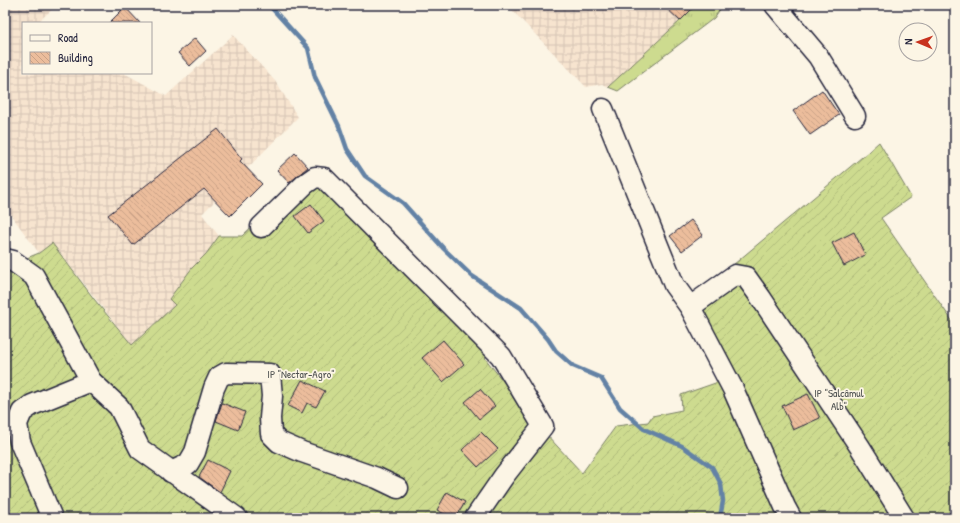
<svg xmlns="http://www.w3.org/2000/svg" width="960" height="523" viewBox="0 0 960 523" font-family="'Patrick Hand',sans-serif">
<defs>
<pattern id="industrial-grid" width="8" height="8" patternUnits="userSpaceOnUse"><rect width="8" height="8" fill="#f7e4cf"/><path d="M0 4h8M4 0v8" fill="none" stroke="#d3c3b3"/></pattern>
<pattern id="grass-tufts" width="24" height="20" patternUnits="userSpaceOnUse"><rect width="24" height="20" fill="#cddb8f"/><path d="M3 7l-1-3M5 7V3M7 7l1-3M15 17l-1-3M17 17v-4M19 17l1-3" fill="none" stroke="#b0bc7c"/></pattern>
<pattern id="garden-furrows" width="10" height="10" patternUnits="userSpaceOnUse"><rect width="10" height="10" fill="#cddb8f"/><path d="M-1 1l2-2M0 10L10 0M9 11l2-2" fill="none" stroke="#b0bc7c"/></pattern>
<pattern id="building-back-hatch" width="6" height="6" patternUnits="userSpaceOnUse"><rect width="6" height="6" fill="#ecbd9c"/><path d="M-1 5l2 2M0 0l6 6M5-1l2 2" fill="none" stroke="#caa287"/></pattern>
</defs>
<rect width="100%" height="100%" fill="#fcf5e5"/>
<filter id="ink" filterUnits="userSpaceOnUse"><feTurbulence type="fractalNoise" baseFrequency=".025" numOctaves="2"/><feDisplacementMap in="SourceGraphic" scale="8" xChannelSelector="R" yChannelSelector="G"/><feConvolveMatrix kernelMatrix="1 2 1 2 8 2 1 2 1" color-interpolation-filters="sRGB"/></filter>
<g filter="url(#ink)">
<!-- industrial -->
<g fill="url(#industrial-grid)">
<path d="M5,5H57L37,23H23V73H124L166,96L233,35L275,81L298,117L202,214L219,236L206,254L192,268L169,299L175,305L132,345L52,243L39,253L5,207Z"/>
<path d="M507,5H696L680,21L608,87L602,84L586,87Z"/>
</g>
<!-- grass -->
<path fill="url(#grass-tufts)" stroke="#787e65" d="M696,5H723L714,18L618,91L608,87L680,21Z"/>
<!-- garden -->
<path fill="url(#garden-furrows)" stroke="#787e65" d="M879,142L911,197L881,218L955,325V518H5V267L39,253L52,243L94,299L132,345L175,305L169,299L192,268L206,254L219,236H242L262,217L314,186L320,185L421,291L425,284L489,353L485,358L533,420L582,473L616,426L648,422L652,416L682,410L681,395L724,380L684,306L868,152Z"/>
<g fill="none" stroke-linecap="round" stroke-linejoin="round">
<!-- stream -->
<path stroke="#6382a5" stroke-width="4.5" d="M269,5L308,48L315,77L339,126L347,149L365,176L403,203L444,249L472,276L521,308L548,339L556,351L573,366L601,378L620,408L644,429L682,446L712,467L721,484L723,501L720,518"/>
</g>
<!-- building -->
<g fill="url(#building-back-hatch)" stroke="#22223b">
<path d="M663,5H696L680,21Z"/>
<path d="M125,7L140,23H109Z"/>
<path d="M195,38L206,51L190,66L178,53Z"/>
<path d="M822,90L839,115L810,135L793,111Z"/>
<path d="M218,129L242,159L240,161L262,184L230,216L204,189L133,245L108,215Z"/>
<path d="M295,153L308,167L289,183L277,170Z"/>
<path d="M311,204L324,221L308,233L295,216Z"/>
<path d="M691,220L703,235L682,251L670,236Z"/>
<path d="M854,232L865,255L844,266L832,243Z"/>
<path d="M443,340L464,364L443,382L422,358Z"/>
<path d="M302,380L325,391L316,407L307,403L302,413L288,406Z"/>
<path d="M480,389L495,406L479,419L465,402Z"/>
<path d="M808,394L820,418L793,430L782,406Z"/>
<path d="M222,403L245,412L238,430L216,421Z"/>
<path d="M481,432L498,449L478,467L462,450Z"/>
<path d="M208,460L230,471L220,492L199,477Z"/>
<path d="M447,492L465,502L456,518H452L437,510Z"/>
</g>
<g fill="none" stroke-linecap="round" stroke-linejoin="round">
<defs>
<g id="minor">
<path d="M775,5L818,56L855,116"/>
<path d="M603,109L674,285L690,307L733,389L785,507L791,518"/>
<path d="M261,227L305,184L315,177L324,178L501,356L543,426L504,476L475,518"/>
<path d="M5,259L13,261L34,276L91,381L119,407L140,449L237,518"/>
<path d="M690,307L735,275L746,277L761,298L860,447L904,518"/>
<path d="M171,472L188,464L195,452L214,388L219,377L226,373L270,374L272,396L270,418L271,434L279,442L302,452L377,478L398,488"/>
<path d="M52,518L20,442L17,424L22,412L32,405L91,381"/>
</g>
</defs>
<!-- minor casing -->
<use href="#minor" stroke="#22223b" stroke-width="23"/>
<!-- minor -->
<use href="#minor" stroke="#fcf5e5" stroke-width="20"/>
</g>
</g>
<g text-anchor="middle" stroke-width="3.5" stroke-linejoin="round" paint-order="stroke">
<!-- park labels -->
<g font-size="11" fill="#4d5050" stroke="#fcf5e5">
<text x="301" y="378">IP "Nectar-Agro"</text>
<text x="839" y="397">IP "Salcâmul<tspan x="839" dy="13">Alb"</tspan></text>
</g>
</g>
<!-- margin -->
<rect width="960" height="523" fill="none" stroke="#fcf5e5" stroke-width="20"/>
<rect x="10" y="10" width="940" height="503" fill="none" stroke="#22223b" stroke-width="1.5" filter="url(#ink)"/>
<!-- legend -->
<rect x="22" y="22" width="130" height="52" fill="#fcf5e5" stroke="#a5a1a1"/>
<rect x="30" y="35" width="20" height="6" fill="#fcf5e5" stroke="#a5a1a1"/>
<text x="58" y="42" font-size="12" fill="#22223b">Road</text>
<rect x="30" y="52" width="20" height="12" fill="url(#building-back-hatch)" stroke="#a5a1a1"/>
<text x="58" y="62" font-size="12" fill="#22223b">Building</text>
<!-- north arrow -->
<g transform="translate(918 42) rotate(272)"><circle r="19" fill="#fcf5e5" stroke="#a5a1a1"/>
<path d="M0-3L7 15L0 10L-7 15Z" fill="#c8321e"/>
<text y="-6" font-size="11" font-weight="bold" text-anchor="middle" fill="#22223b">N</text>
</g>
</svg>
